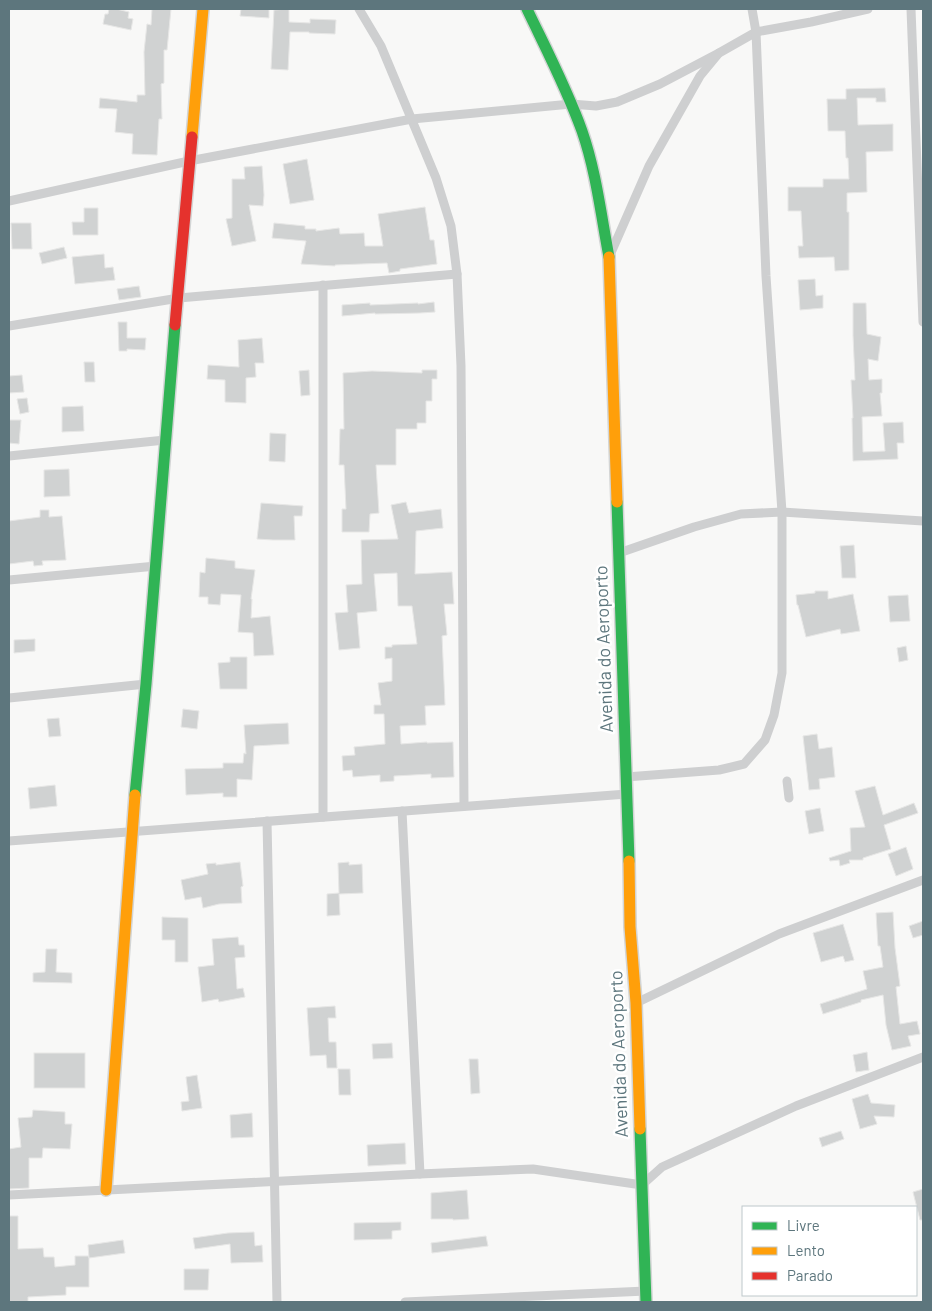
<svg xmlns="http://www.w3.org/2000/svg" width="932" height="1311" viewBox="0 0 932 1311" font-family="Barlow,sans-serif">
<rect width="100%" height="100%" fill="#f8f8f7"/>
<!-- building -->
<g fill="#d0d2d2" stroke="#e7e7e6">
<path d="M109,9H116L129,12L128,18L133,19L131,30L103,24L105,14H108Z"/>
<path d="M152,9H171L167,50H164V83L161,84L162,119H159L157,155L132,154L133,134L115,132L117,109L99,108L100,98L137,102V95H145L144,52L147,24L151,25Z"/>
<path d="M241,9H269V18L240,16Z"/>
<path d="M289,9V22L310,23V19L336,20L335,34L309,33V32H290L288,70L271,69L274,10Z"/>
<path d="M885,88L886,102H876V98H857L858,125L893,124V151L866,152L867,192L847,193V212H849V270L835,271L834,257L799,258L798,246H803L801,211H788V187H823V179H849L848,158H846L845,131H828L827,99H846V89Z"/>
<path d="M307,159L314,200L290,204L283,164Z"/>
<path d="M262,166L264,195L263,206L249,205L256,241L232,246L226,219L232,218V179H245L244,167Z"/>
<path d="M425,207L430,240H434L437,264L400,269V271L389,273L387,263L335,265V266L301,264L306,241L272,238L274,223L305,226V229H316V231L339,228L340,234L364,233L365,246H383L378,214Z"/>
<path d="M84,208H98V235H73L72,222H84Z"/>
<path d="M11,223H31L32,249H12Z"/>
<path d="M64,247L67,258L42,264L39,253Z"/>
<path d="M104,254L105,268L113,267L115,280L75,284L72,257Z"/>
<path d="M815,279L816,296L823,295V308L800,310L798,280Z"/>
<path d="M139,286L141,297L119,300L117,289Z"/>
<path d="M434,302L435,312L420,313L375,314V313L342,316V305L370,303V305L418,303V304Z"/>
<path d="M853,303H866L867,334L881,337L878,361L868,359L869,380L882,379V393H880L882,416L862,417L863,452L885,451L883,423L903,422L904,443H897L898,459L853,461L852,418H853L851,380H855L853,335Z"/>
<path d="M118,322H127V338H146L145,350L127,349V351H119Z"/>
<path d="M262,338L264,363H255L256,377L246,378V403L225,402V380L207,379L208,365L239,367L238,340Z"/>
<path d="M84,362H94L95,382H85Z"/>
<path d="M309,370L310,395L301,396L299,371Z"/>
<path d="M422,370H437V379H432V401H426V423H417V429H396V465H376L379,513L370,514L369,532H342V509H346L344,465H339L340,429H344L343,373L372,371L422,373Z"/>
<path d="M22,375L24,392L9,393V376Z"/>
<path d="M27,398L29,412L20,414L17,399Z"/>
<path d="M83,406L84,431L62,432V407Z"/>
<path d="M9,420H21L19,444L9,443Z"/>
<path d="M270,433L286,434L285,462L269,461Z"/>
<path d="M69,469L70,496L44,497V470Z"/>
<path d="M406,502L409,513L441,509L443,528L416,531L415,574L452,572L454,604H444L447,635L442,636L445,705L425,706L426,725L400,726L401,744L427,742V743L453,742L454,777L431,778V774L394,776V781L380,782V775L353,777L352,770L343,771L342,756L355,755L354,747L385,744L384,714H374V705H381L378,683L392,681V658L385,659V647H392V645L417,644L412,606H398L397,573L374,574L377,611L357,613L360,648L339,650L335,613L348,612L346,585L362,584L361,540L398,539L391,505Z"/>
<path d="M261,503L303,506L302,516H294L295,540H273L257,539Z"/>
<path d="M40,510H49V517L62,516L66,560L42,561L43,565L34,566L33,561L9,564V521L40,517Z"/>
<path d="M854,545L856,578H842L840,546Z"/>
<path d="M206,558L235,561V568L255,570L251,599H252L251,618L270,616L274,655L254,656L253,633L238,632L241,595L221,594L220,605L208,604V597H199L200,572L205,573Z"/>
<path d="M815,591H828V599L853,594L860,631L841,634L840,629L806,637L798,605H797L796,595L815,593Z"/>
<path d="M908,595L910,621L890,622L888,596Z"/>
<path d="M35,639V651L14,653V640Z"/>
<path d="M906,646L908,660L899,662L897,648Z"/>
<path d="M230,657H247V689H220L218,663L230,662Z"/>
<path d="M183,709L199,711L197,729L181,727Z"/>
<path d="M59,718L61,736L49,737L47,719Z"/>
<path d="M288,723L289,744L254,746L252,780L237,779V797H223V793L186,795L185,769L223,768V763H243L244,753L246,754L244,725Z"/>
<path d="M817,734L819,749L832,747L835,777L819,779L820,789L809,790L803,736Z"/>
<path d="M55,785L57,806L30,809L28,788Z"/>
<path d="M875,786L883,815L914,803L918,813L884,825L891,849L863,858V860H849L850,863L840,866L839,860L830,861L829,858L851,851L850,828L865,827L855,791Z"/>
<path d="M820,808L824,831L809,834L805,811Z"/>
<path d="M906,847L913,869L896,876L888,854Z"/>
<path d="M240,862L243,886L241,887L242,903L219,904L203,908L201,897L185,900L181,880L208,874L206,864L216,863V865Z"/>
<path d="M349,862V865L362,864L363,893L339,894L340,915L327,916V894L339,893L338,863Z"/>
<path d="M893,912L895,948L900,986L896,987L900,1024L917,1021L920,1034L908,1036L911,1046L892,1050L886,1025L883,995L861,1000V1002L823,1014L820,1004L867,989L863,971L883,967L880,946H878L876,913Z"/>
<path d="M162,917L188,918V962H175V940H162Z"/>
<path d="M923,921V935L913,938L909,926Z"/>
<path d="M843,924L854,960L845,962L843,956L821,962L813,933Z"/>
<path d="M238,937L239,945H244L245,957L235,958L237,989L243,988L245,997L219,1002L218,999L202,1002L198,967L214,965L212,939Z"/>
<path d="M46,949H57L56,972L72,973V983L33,982V973L45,972Z"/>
<path d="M335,1006L336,1018H328L329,1042H336L337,1068H327L326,1055L310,1056L307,1008Z"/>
<path d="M392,1043L393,1058L373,1059L372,1044Z"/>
<path d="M867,1052L869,1070L856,1072L853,1055Z"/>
<rect x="34" y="1053" width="51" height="35"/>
<path d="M469,1059H478L480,1093L471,1094Z"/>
<path d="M338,1069H350L351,1095H339Z"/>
<path d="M197,1075L202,1108L182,1111L181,1102L189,1101L186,1077Z"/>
<path d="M868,1094L871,1103L895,1105L894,1117L874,1116L877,1124L860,1129L852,1099Z"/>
<path d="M33,1110L65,1112V1124H72L70,1149L43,1148L42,1158H29V1188L9,1189V1149L21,1147L18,1118L32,1117Z"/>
<path d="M252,1113L253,1137L231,1138L230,1115Z"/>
<path d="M841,1131L844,1139L822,1147L819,1138Z"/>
<path d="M405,1143L406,1164L368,1166L367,1145Z"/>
<path d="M923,1189V1220H920L913,1192Z"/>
<path d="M467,1190L469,1219L453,1220V1219H431V1193Z"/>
<path d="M9,1216H18V1249L43,1248L44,1257H54L55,1267L75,1265V1256H89V1287H66V1295L28,1297V1302H9Z"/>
<path d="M401,1222V1230L392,1231V1239L354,1240V1223Z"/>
<path d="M254,1232L255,1246L262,1245L263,1262L231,1263L230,1244L195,1249L193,1238L228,1233Z"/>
<path d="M486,1236L488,1246L432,1253L431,1243Z"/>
<path d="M123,1240L125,1253L89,1258L88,1245Z"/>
<path d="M184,1269H209L208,1290H184Z"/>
</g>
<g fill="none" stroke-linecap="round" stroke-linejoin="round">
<defs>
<g id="fast">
<path d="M527,9C546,49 567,89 582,131C596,171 601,215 609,257"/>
<path d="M617,502L629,861"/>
<path d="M135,795L146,684L175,325"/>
<path d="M640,1129L646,1302"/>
</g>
<g id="slow">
<path d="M192,137L203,9"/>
<path d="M609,257L617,502"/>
<path d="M629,861L630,927L636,1003L640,1129"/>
<path d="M106,1190L135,795"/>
</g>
<path id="jam" d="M175,325L192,137"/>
</defs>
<!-- fast casing -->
<use href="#fast" stroke="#d3d5d5" stroke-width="14"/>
<!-- slow casing -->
<use href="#slow" stroke="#d3d5d5" stroke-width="14"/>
<!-- jam casing -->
<use href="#jam" stroke="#d3d5d5" stroke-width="14"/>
<!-- street -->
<g stroke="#cecfd0" stroke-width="9">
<path d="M359,9L381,46L436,178L451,226L457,274L461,366L464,806"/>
<path d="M911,9L923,322"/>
<path d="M9,201L189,161L412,119L571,104L596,106L617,102L660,84L719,53"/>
<path d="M610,255L649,166L700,76L719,53L756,32L811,22L868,9"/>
<path d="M9,326L179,298L457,274"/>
<path d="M9,456L165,440"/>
<path d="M619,553L694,527L741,514L782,512L923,521"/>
<path d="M9,580L156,566"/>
<path d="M9,698L146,684"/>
<path d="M626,777L719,770L744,764L765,740L774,715L782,673V512L766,276L756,32L752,9"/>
<path d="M787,781L789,798"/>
<path d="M402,811L420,1174"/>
<path d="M323,817V285"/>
<path d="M267,821L277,1302"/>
<path d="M9,841L627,794"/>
<path d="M636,1003L779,934L923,880"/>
<path d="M9,1195L420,1174L533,1169L642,1185L662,1167L796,1106L923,1057"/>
<path d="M405,1302L646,1291"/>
</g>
<!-- fast -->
<use href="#fast" stroke="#30b455" stroke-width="11"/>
<!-- slow -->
<use href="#slow" stroke="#ff9f0a" stroke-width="11"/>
<!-- jam -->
<use href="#jam" stroke="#e5322d" stroke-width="11"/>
</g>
<g text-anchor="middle" stroke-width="5" stroke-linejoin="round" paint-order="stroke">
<!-- street labels -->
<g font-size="18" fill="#5d767d" stroke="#fff">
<text transform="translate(604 649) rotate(-92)" y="6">Avenida do Aeroporto</text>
<text transform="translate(619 1054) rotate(-92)" y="6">Avenida do Aeroporto</text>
</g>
</g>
<!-- border -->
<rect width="932" height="1311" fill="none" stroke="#5d767d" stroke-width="20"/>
<!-- legend -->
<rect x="742" y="1206" width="175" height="90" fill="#ffffff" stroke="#bec8cb"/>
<rect x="752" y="1222" width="25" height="8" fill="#30b455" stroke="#bec8cb"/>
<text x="787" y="1231" font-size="15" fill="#5d767d">Livre</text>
<rect x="752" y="1247" width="25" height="8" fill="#ff9f0a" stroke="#bec8cb"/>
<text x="787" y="1256" font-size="15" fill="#5d767d">Lento</text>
<rect x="752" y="1272" width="25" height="8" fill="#e5322d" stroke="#bec8cb"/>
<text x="787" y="1281" font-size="15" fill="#5d767d">Parado</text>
</svg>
